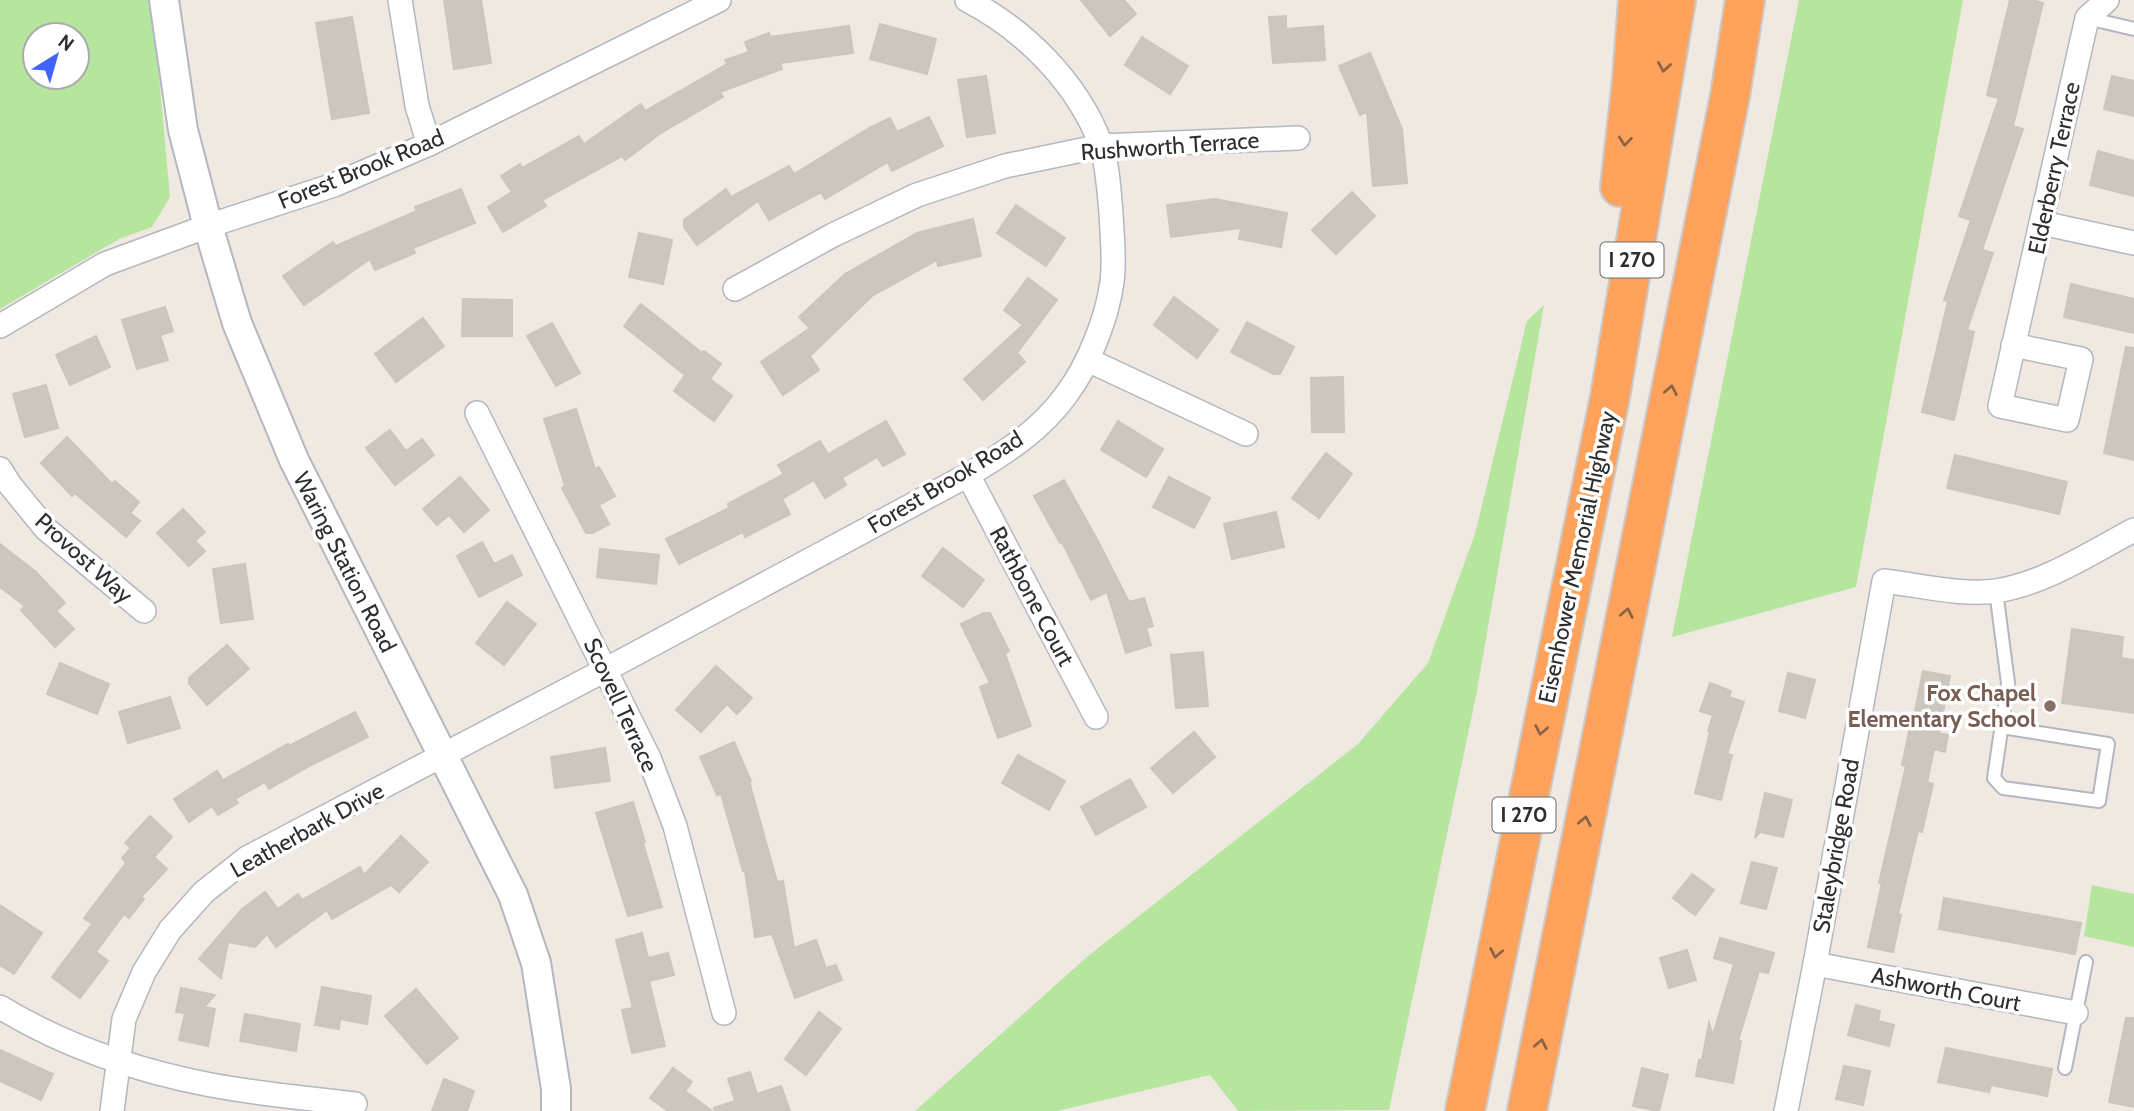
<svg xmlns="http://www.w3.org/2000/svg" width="2134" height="1111" viewBox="0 0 2134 1111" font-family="Cabin,sans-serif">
<rect width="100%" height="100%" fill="#efe9e1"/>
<!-- green -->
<g fill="#b6e59e" fill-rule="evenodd">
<path d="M0,0H152L170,197L152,227L119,239L0,309ZM35,35H77V77H35Z"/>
<path d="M1799,0H1963L1856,587L1672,637Z"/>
<path d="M1544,305L1476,696L1389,1110L1238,1111L1210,1075L1057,1111H915L1088,956L1358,744L1428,663L1475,534L1527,321Z"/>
<path d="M2092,885L2134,894V947L2084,936Z"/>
</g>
<!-- building -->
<g fill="#cbc7bf" stroke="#cbc5ba" stroke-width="2">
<path d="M444,0H481L491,63L454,69Z"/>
<path d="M1081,0H1124L1136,14L1110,36Z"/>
<path d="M2010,0H2032L2043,3L2013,126L2023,129L1982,250L1993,253L1967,330L1974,332L1954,420L1922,412L1948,301L1944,300L1971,220L1959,216L1999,98L1987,95Z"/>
<path d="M1286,16V29L1323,26L1325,60L1273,63L1269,17Z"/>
<path d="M352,17L369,113L332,119L316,23Z"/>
<path d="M880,24L936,39L927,74L870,59Z"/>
<path d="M849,26L853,53L780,63L782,69L720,92L723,97L661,133L625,160L622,156L542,200L546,206L503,232L488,207L512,192L501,176L520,164L522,168L579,136L584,144L641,104L645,111L727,64L725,60L749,52L745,42L769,33L770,37Z"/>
<path d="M1142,37L1188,66L1170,94L1125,65Z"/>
<path d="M1370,53L1402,129L1407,183L1373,186L1367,112L1360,115L1339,66Z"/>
<path d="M986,76L995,133L967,137L958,80Z"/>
<path d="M2112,76L2134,81V116L2104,109Z"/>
<path d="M929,117L943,146L892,171L888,162L825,199L821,192L769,220L758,201L697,245L684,227V220L726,189L731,197L789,166L794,174L871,127L890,118L897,132Z"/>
<path d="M2098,151L2134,161V196L2090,185Z"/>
<path d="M461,189L475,223L413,248L415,253L375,270L370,259L304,305L283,276L333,242L336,246L417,211L415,207Z"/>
<path d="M1352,192L1375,216L1336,254L1312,230Z"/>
<path d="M1215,199L1287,213L1281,247L1239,239L1241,228L1171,237L1167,205Z"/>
<path d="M1016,205L1065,238L1046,266L997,233Z"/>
<path d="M973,219L981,256L938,266L937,260L872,296L810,356L819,370L783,395L761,362L810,328L799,317L845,274L917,233Z"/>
<path d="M639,233L672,240L663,284L629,277Z"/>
<path d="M1028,278L1057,300L1017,353L1025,362L983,400L964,379L1023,325L1004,310Z"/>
<path d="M2071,284L2134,299V333L2064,317Z"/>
<path d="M1174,297L1218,330L1197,358L1154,325Z"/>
<path d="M463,299L512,300V336H462Z"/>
<path d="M641,304L702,353L704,351L721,364L710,379L732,396L714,421L674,391L685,375L624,326Z"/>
<path d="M165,307L173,331L160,335L168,360L137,369L122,320Z"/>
<path d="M423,318L444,346L396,382L375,354Z"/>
<path d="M1247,322L1294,347L1280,374H1273L1231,352Z"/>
<path d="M552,323L580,373L556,386L527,336Z"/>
<path d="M96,336L110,367L70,385L56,355Z"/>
<path d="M2126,347L2134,348V460L2104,453Z"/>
<path d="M1343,377L1344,432H1312L1311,378Z"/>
<path d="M46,385L58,428L25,437L13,394Z"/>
<path d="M576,409L595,469L599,467L615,496L599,505L609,524L593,533H586L562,488L565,486L544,419Z"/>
<path d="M886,421L905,454L883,466L877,457L842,478L846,485L825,498L814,480L782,499L790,514L745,537L743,532L679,564L666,539L729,508L728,504L784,474L778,465L820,441L828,454Z"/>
<path d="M1118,421L1163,449L1146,477L1101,450Z"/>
<path d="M390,430L406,451L422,439L434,455L395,485L366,448Z"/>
<path d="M67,437L112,484L115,481L139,502L130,513L140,521L126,537L75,493L72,496L41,463Z"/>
<path d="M1326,453L1352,474L1319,518L1292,498Z"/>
<path d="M1955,455L2067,482L2059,514L1947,488Z"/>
<path d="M460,477L489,510L464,532L449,515L437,525L423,509Z"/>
<path d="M1169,477L1210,498L1194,528L1153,507Z"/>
<path d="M1064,480L1100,545L1129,602L1144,598L1153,626L1146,628L1151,645L1126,653L1107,592L1091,600L1062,542L1060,543L1034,496Z"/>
<path d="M183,509L205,532L195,541L205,551L189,566L157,533Z"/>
<path d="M1276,512L1284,547L1232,559L1224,524Z"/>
<path d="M482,542L494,564L512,555L522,575L479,597L457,556Z"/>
<path d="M0,544L36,572L65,603L56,611L74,629L55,647L21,610L25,606L0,587Z"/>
<path d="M943,548L984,580L963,607L922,576Z"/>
<path d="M600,549L659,555L656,584L597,577Z"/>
<path d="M245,564L253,619L221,623L213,569Z"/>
<path d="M507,602L536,624L504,665L476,643Z"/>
<path d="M984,613H990L1009,651L1005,654L1031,726L998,738L980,687L990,683L961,624Z"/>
<path d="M2072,629L2123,637L2121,658L2134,660V713L2062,703Z"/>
<path d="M227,645L249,669L207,705L189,684V678Z"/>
<path d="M1203,652L1208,706L1176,708L1171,655Z"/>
<path d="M60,663L109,684L97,714L47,694Z"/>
<path d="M716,666L752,698L737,714L727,704L701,732L676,710Z"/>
<path d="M1923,671L1950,676L1939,733L1948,735L1945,752L1934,749L1927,782L1933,784L1922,832L1918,831L1898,914L1901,915L1893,952L1868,947L1882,883H1879L1906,766L1902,765L1910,727H1912Z"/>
<path d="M1788,673L1815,680L1805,718L1779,711Z"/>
<path d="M1710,683L1731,691L1729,697L1744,702L1727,754L1732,755L1721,800L1695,793L1710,732L1708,731L1713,715L1700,711Z"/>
<path d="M170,697L180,728L128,743L119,712Z"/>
<path d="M355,712L368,737L315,763L269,789L265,782L235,799L238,803L218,815L212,806L189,822L174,799L217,771L223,780L288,744L289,746Z"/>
<path d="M1194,732L1215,757L1173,793L1151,768Z"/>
<path d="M734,742L751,781H749L777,882L783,881L794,948L816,940L826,968L836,965L842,980L795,998L772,934L755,937L745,871H743L721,794L717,795L700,757Z"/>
<path d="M605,748L610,781L555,788L551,757Z"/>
<path d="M1018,755L1065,781L1049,810L1002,783Z"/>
<path d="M1130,779L1146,807L1096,835L1081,807Z"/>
<path d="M1765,793L1792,800L1783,837L1760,832L1755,838Z"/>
<path d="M633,802L645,842L643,843L662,907L628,916L596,813Z"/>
<path d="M150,816L172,837L154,857L167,869L141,897L144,899L129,918L124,914L96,952L108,961L80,998L52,977L92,924L84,918L126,863L122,858L131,848L125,843Z"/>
<path d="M401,836L428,862L399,892L391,885L332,919L327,910L276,947L267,934L255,947L228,942L221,978L199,959L242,909L265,892L278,909L298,894L302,900L360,867L364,875Z"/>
<path d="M1752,862L1777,868L1766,909L1741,903Z"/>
<path d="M1692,874L1714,890L1695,915L1673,898Z"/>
<path d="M1944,898L2081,923L2075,954L1939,929Z"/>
<path d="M0,905L42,933L14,974L0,965Z"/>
<path d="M642,933L648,958L668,953L674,975L649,981L665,1046L632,1053L622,1010L633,1008L616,940Z"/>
<path d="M1720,938L1774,953L1768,973L1759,971L1738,1041H1741L1733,1083L1696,1076L1699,1060H1702L1709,1023L1713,1035L1734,964L1714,958Z"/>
<path d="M1687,950L1696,980L1669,988L1660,958Z"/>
<path d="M322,987L371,996L367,1024L340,1019L339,1029L315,1025Z"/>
<path d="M181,988L215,995L204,1007L215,1009L208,1046L179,1040L185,1013L176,1012Z"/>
<path d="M416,989L458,1038L427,1064L385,1016Z"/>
<path d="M1856,1005L1880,1011L1878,1021L1894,1025L1889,1046L1848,1035Z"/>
<path d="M819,1012L841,1029L806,1075L785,1059Z"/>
<path d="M245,1014L300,1024L296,1051L240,1041Z"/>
<path d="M2126,1018H2134V1107L2109,1102Z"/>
<path d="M1946,1048L2052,1069L2047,1096L1991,1085L1989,1092L1938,1082Z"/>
<path d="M0,1050L53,1074L41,1100L0,1081Z"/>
<path d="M1844,1066L1870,1071L1863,1105L1836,1099Z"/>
<path d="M673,1068L692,1082L685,1091L712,1111H668L650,1098Z"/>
<path d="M1642,1068L1668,1075L1659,1111L1633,1106Z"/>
<path d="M750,1072L757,1094L781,1086L790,1111H715L714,1108L735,1101L728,1079Z"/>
<path d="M444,1079L474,1091L467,1111H432Z"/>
</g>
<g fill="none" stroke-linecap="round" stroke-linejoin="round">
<defs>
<g id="service">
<path d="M2087,18L2134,29"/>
<path d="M1996,591L2008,683L1994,778L2003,788L2099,801L2108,744L2002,727"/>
<path d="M2065,1068L2086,962"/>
</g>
<g id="minor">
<path d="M400,0L417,106L429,144"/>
<path d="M2042,223L2134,243"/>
<path d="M735,289L833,235L917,195L1005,166L1101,146L1298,138"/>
<path d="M0,326L105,264L208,226L334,185L429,144L719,0"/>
<path d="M2013,345L2081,359L2067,420L2000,406C2028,276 2059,147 2087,18L2107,0"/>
<path d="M1088,360L1246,434"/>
<path d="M477,413L649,758L675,826L724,1013"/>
<path d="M0,469L10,485L46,529L144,611"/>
<path d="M968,475L1096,717"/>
<path d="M1815,964L2076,1013"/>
<path d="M0,1007C64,1046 138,1071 211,1085C258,1094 307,1098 355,1104"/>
<path d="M112,1111L124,1019L144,972L170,930L204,892L247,858L605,670L968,475C1005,453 1041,430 1066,395C1088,366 1107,319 1112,282C1115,260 1112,236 1111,213C1109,191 1108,167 1101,145C1078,83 1025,30 967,0"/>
<path d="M1786,1111L1815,964L1884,581C1919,585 1962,596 1996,591C2046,583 2090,553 2134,530"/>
</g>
<path id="tertiary" d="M164,0L183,130L208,226L237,323L294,460L513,895L536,963L556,1089V1111"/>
<g id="motorway">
<path d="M1620,187L1632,80L1638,0"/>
<path d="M1465,1111L1610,397L1676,0"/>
<path d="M1527,1111L1730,96L1745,0"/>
</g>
</defs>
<!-- service casing -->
<use href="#service" stroke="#b4b7c1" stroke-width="16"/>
<!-- minor casing -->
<use href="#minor" stroke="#b4b7c1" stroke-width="26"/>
<!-- tertiary casing -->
<use href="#tertiary" stroke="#b4b7c1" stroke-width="32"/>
<!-- motorway casing -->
<use href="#motorway" stroke="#c9c9c9" stroke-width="42"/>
<!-- service -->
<use href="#service" stroke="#fff" stroke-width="12"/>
<!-- minor -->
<use href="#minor" stroke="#fff" stroke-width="23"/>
<!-- tertiary -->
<use href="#tertiary" stroke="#fff" stroke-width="28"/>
<!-- motorway -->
<use href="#motorway" stroke="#ffa35c" stroke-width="38"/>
</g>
<!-- one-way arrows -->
<defs><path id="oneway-chevron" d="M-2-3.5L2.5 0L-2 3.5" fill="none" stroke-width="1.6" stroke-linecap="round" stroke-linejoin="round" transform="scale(1.75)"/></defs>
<g stroke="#8c6343">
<use href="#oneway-chevron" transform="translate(1664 67) rotate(99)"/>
<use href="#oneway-chevron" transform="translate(1625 141) rotate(96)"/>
<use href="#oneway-chevron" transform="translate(1671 390) rotate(-79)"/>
<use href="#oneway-chevron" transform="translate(1627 613) rotate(-79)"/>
<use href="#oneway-chevron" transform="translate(1541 730) rotate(101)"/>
<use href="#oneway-chevron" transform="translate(1585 821) rotate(-79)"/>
<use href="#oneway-chevron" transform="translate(1496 953) rotate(101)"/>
<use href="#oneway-chevron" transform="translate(1541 1044) rotate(-79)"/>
</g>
<!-- markers -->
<circle fill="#8d6e63" stroke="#fff" stroke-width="2.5" cx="2050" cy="706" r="7"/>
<g text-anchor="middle" stroke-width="7" stroke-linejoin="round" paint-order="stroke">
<!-- shield labels -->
<g fill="#fff" stroke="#6d6d6d" stroke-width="2">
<rect x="1600.5" y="242.5" width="63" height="35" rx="5"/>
<rect x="1492.5" y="797.5" width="63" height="35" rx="5"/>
</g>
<g font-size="21" font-weight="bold" fill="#2e2e2e">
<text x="1632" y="267">I 270</text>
<text x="1524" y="822">I 270</text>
</g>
<!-- street labels -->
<g font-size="23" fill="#2e2e2e" stroke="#fff">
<text transform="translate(1170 146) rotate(-4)" y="8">Rushworth Terrace</text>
<text transform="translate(2054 168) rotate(-78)" y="8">Elderberry Terrace</text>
<text transform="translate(361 169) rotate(-22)" y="8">Forest Brook Road</text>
<text transform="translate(945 482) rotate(-31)" y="8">Forest Brook Road</text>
<text transform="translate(1577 557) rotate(-78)" y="8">Eisenhower Memorial Highway</text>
<text transform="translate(84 558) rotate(42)" y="8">Provost Way</text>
<text transform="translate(345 562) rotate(63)" y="8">Waring Station Road</text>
<text transform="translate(1032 596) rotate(62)" y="8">Rathbone Court</text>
<text transform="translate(621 705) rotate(65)" y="8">Scovell Terrace</text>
<text transform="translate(307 830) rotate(-29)" y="8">Leatherbark Drive</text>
<text transform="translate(1836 846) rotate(-80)" y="8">Staleybridge Road</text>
<text transform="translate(1946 989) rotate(11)" y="8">Ashworth Court</text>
</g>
<!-- education labels -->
<g font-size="23" font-weight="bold" fill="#785e54" stroke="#fff" text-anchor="end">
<text x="2036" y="701">Fox Chapel<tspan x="2036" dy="26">Elementary School</tspan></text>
</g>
</g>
<!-- north arrow -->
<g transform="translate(56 56) rotate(37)"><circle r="33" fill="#ffffff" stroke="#ababab" stroke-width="2"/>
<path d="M0-5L12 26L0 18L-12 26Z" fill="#4264fb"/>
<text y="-10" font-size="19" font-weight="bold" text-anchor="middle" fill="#2e2e2e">N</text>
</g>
</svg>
